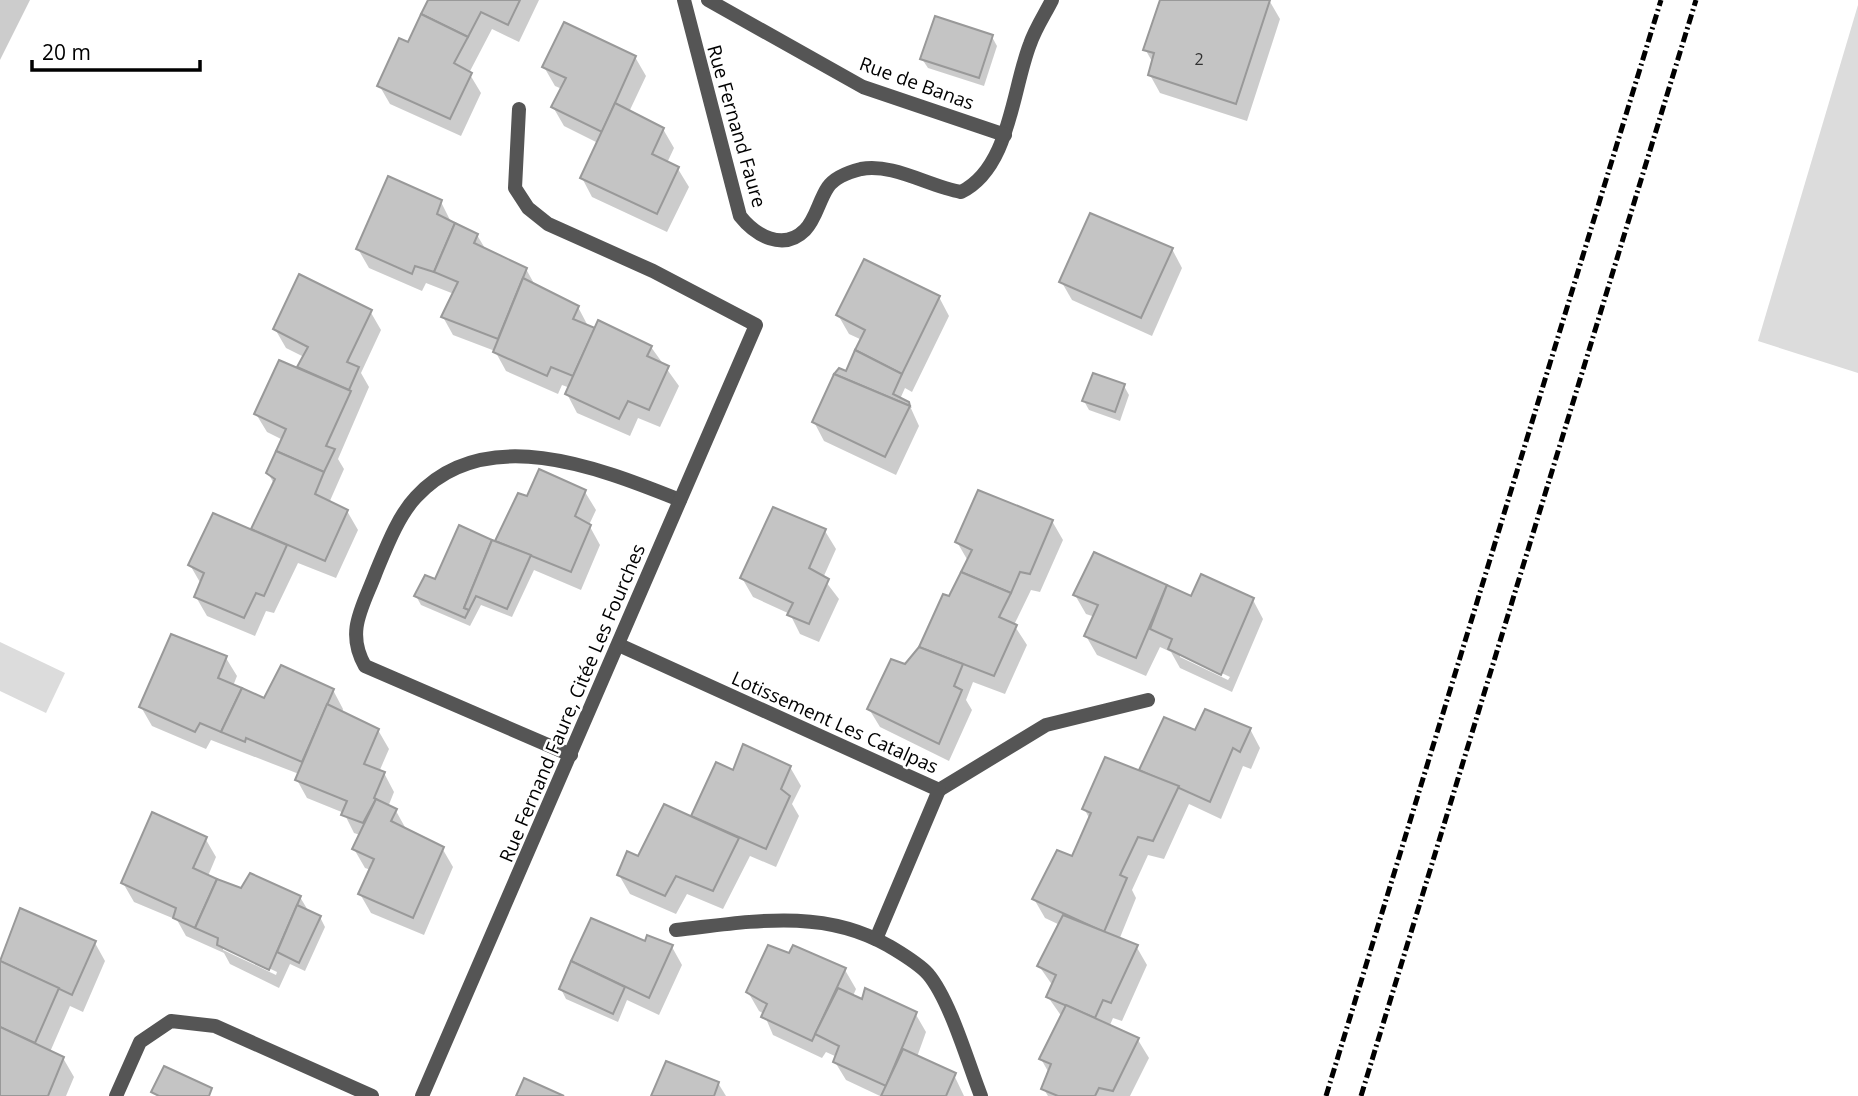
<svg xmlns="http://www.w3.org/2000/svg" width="1858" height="1096" viewBox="0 0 1858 1096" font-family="'Open Sans',sans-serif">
<rect width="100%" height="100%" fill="#fff"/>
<!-- green -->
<g fill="#dcdcdc">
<path d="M1858,5V373L1758,341Z"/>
<path d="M0,642L65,673L46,713L0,691Z"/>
</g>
<!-- shadow -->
<g fill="#0003" fill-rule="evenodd">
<path d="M0,0H30L0,60Z"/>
<path d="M429,0H539L519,42L492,29L469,73L481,93L461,136L390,104L379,85L409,44Z"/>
<path d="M1162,0H1269L1280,19L1247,121L1160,93L1150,75L1153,63L1145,49Z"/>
<path d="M992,37L997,46L984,86L928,68L922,59Z"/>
<path d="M635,57L646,76L629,112L663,129L674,148L667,163L678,169L689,187L667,232L592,197L582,178L598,143L564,126L553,107L562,89L555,86L544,67Z"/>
<path d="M441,202L451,222L477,235L486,250L526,269L536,287L578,307L588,326L651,347L679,386L660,427L638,418L630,436L577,413L567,394L570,388L562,385L558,394L506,371L495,351L453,335L443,317L454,294L426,283L422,291L369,268L358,249Z"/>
<path d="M1172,249L1182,268L1152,336L1072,300L1061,281Z"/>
<path d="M939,297L949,316L912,392L905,388L900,399L909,404L919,426L896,475L824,441L814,422L847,374L862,340L849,334L838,315Z"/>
<path d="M370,311L381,330L361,373L369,387L338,459L344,469L329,503L347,511L358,530L336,578L298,563L274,613L266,611L255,636L207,616L196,597L201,584L190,565L252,532L274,484L268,473L283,440L267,432L256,414L298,370L304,357L286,348L275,329Z"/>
<path d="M1124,386L1129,395L1120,421L1089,410L1084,401Z"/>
<path d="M585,492L596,510L589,525L600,545L581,590L534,570L512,617L481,605L470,626L421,605L416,596L496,543L519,495L528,499Z"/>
<path d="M1052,521L1063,540L1040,592L1031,590L1014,625L1027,645L1005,694L973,682L966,700L972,710L949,761L880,727L869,709L920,648L968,561L957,542Z"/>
<path d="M825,531L836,549L823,578L839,599L819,642L800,634L790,614L753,597L742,578Z"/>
<path d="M1095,554L1191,598L1253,600L1263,619L1232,692L1180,668L1171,652L1160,647L1146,676L1097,655L1086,636L1095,617L1086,614L1075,595ZM1180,653L1230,677L1228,680L1180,657Z"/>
<path d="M226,658L237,676L233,686L265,700L333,690L343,709L342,713L378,730L389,749L379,772L384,773L394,792L388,807L396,811L406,829L442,848L453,867L424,935L371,913L360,894L371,870L365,868L354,849L360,835L354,833L344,813L307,798L297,780L299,774L211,740L206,749L152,726L141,707Z"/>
<path d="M1165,720L1195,732L1250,729L1260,748L1251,769L1243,766L1221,819L1189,804L1164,859L1148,855L1132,890L1136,898L1119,940L1136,946L1147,965L1122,1021L1113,1018L1110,1025L1138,1040L1149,1058L1130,1096H1048L1043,1088L1049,1073L1041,1059L1062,1017L1048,997L1053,986L1039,966L1060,925L1045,918L1034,899L1073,858L1090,820L1084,808L1140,772Z"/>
<path d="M717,765L734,773L790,767L801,786L792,804L799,816L776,867L750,856L723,909L687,894L676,914L630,894L619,875L692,818Z"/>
<path d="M205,838L216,857L208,876L242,890L300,897L309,912L320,917L325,927L305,971L290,964L279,988L230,964L224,953L186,936L177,920L134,902L123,883ZM223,946L277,972L276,975L223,950Z"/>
<path d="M21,910L95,943L105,961L83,1012L70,1006L50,1052L63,1058L74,1077L66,1096H0V960Z"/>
<path d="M592,920L645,944L672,947L682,965L659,1015L627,1000L618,1022L566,999L561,989Z"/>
<path d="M845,970L856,989L853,996L915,1013L926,1032L917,1057L954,1075L964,1096H880L846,1080L835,1062L837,1057L826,1052L822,1058L773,1035L764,1014L759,1011L748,992Z"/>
<path d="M718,1083L726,1096H653Z"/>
</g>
<!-- building -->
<g fill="#c4c4c4" stroke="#999" stroke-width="2">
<path d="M428,0H520L508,25L481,12L468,37L421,14Z"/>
<path d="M1160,0H1270L1236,104L1148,75L1154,53L1143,50Z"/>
<path d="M421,14L468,37L454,63L472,73L450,119L377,86L399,38L408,42Z"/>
<path d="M935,16L993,35L979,78L920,59Z"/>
<path d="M564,22L636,56L602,132L551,107L566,78L542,67Z"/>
<path d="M615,103L664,128L652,154L679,167L657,214L580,178Z"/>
<path d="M388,176L442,200L437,214L455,223L434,272L415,266L412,274L356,249Z"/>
<path d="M1090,213L1173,248L1141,318L1059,282Z"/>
<path d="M455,223L478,234L474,243L527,268L498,339L441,317L458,282L434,272Z"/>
<path d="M864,259L940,296L902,374L855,350L865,330L836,315Z"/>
<path d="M299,274L372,310L347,362L359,367L349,390L297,367L308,347L273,329Z"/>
<path d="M523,278L579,306L573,319L595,328L573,376L551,367L547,376L493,352Z"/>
<path d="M598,320L652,346L647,356L669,366L649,410L628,401L619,419L565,394Z"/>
<path d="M855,350L902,374L893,394L909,402L910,406L834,374L839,368L846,371Z"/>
<path d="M279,360L351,391L326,446L335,449L324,472L276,451L286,429L254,414Z"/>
<path d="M1093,373L1125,384L1115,412L1082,401Z"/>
<path d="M834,374L910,406L885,457L812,422Z"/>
<path d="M276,451L324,472L315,494L348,510L325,561L251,529L275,479L266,473Z"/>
<path d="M539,469L586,490L575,516L591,525L571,572L495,541L518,493L527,496Z"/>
<path d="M978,490L1053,520L1030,574L1020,572L1011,593L961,572L972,550L955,542Z"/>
<path d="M773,507L826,529L809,568L829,579L809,624L787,615L793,603L740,578Z"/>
<path d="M213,513L287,545L264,596L256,593L244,618L194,597L204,573L188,565Z"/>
<path d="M459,525L492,540L464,608L469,610L465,618L414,596L425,575L435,579Z"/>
<path d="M492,540L531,555L507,609L476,596L469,610L464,608Z"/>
<path d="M1094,552L1167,585L1136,658L1084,636L1098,605L1073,595Z"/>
<path d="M961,572L1011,593L999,617L1017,625L994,676L919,647L943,594L949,596Z"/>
<path d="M1201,574L1254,598L1221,675L1168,649L1172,639L1150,629L1167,585L1191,596Z"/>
<path d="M171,634L227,656L218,678L242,688L221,732L200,723L195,732L139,707Z"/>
<path d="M919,647L963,664L954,686L962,690L939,744L867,709L891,659L905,664Z"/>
<path d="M281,665L334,689L302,762L246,738L245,742L221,732L242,688L264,698Z"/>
<path d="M327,704L379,729L364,764L385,772L374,798L376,799L363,823L341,815L347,801L295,780Z"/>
<path d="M1205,709L1251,728L1240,752L1233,748L1210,802L1139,770L1164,717L1195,730Z"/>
<path d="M743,744L791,766L781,789L790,796L766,849L691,816L716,762L733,770Z"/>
<path d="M1105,757L1179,786L1153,841L1138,837L1120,875L1127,878L1104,932L1032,899L1057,850L1072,856L1091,813L1082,809Z"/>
<path d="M376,799L397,809L391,821L444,847L413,918L358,894L374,859L352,849Z"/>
<path d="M664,804L739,838L713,891L676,876L665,896L617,875L627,851L638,856Z"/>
<path d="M152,812L207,837L193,868L217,879L195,928L173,918L176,908L121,883Z"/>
<path d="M250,873L301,896L269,970L217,945L218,938L195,928L217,879L241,888Z"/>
<path d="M297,905L321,916L299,963L277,952Z"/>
<path d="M20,908L96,941L72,995L0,961Z"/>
<path d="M1063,915L1138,945L1111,1003L1103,1000L1095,1018L1046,997L1056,975L1037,966Z"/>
<path d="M591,918L645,941L647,935L673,945L649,998L571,961Z"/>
<path d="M768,945L789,953L793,945L846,968L812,1041L761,1017L767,1004L746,992Z"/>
<path d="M0,961L59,988L35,1043L0,1027Z"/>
<path d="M571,961L625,987L613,1014L559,989Z"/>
<path d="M838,988L862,999L865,988L917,1012L886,1086L833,1062L839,1046L815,1034Z"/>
<path d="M1066,1005L1139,1038L1113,1091L1099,1088L1095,1096H1058L1041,1089L1051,1064L1039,1059Z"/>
<path d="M0,1027L64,1057L48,1096H0Z"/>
<path d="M903,1049L956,1073L946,1096H881Z"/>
<path d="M666,1061L719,1082L714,1096H651Z"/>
<path d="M164,1066L212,1088L209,1096H159L151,1092Z"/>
<path d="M524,1078L564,1096H516Z"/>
</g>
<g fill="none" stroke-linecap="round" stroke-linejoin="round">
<!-- minor -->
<g stroke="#555" stroke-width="14">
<path d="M684,0L740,216C755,235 783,252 805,230C816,219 819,200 828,187C835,177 849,172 861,169C893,163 928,186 961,192C1010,168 1012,90 1030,44C1035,29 1045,14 1052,0"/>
<path d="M708,0L863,87L1005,135"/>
<path d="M619,645L939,790L1046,725L1148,700"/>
<path d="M571,755L365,666C345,631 363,607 376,572C386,548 398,516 416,497C485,421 602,469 680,500"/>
<path d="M676,930C749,922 822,907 889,946C902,954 918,963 928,974C950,1000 968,1063 981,1096"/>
<path d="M876,939L939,790"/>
<path d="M116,1096L140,1042L171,1021L215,1026L372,1096"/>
<path d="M422,1096L756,325L653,271L548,224L528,208L515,188L519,109"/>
</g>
<!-- rail -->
<g stroke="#000" stroke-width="5" stroke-dasharray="10 3.5 2 3.5" stroke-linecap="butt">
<path d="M1326,1096L1661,0"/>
<path d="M1361,1096L1696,0"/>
</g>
</g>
<g text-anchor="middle" stroke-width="5" stroke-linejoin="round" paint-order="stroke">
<!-- number labels -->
<g font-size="16" fill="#313131">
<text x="1199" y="65">2</text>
</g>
<!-- street labels -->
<g font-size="19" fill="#000" stroke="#fff">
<text transform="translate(917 83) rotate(20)" y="7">Rue de Banas</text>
<text transform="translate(737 126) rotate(74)" y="7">Rue Fernand Faure</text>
<text transform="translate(572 703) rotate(-67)" y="7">Rue Fernand Faure, Citée Les Fourches</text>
<text transform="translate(835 722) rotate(24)" y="7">Lotissement Les Catalpas</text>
</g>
</g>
<!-- scale -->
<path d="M32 60v10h168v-10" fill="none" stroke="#000000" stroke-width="3.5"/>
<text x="42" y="60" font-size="21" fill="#000000" stroke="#ffffff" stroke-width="5" paint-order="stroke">20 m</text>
</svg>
